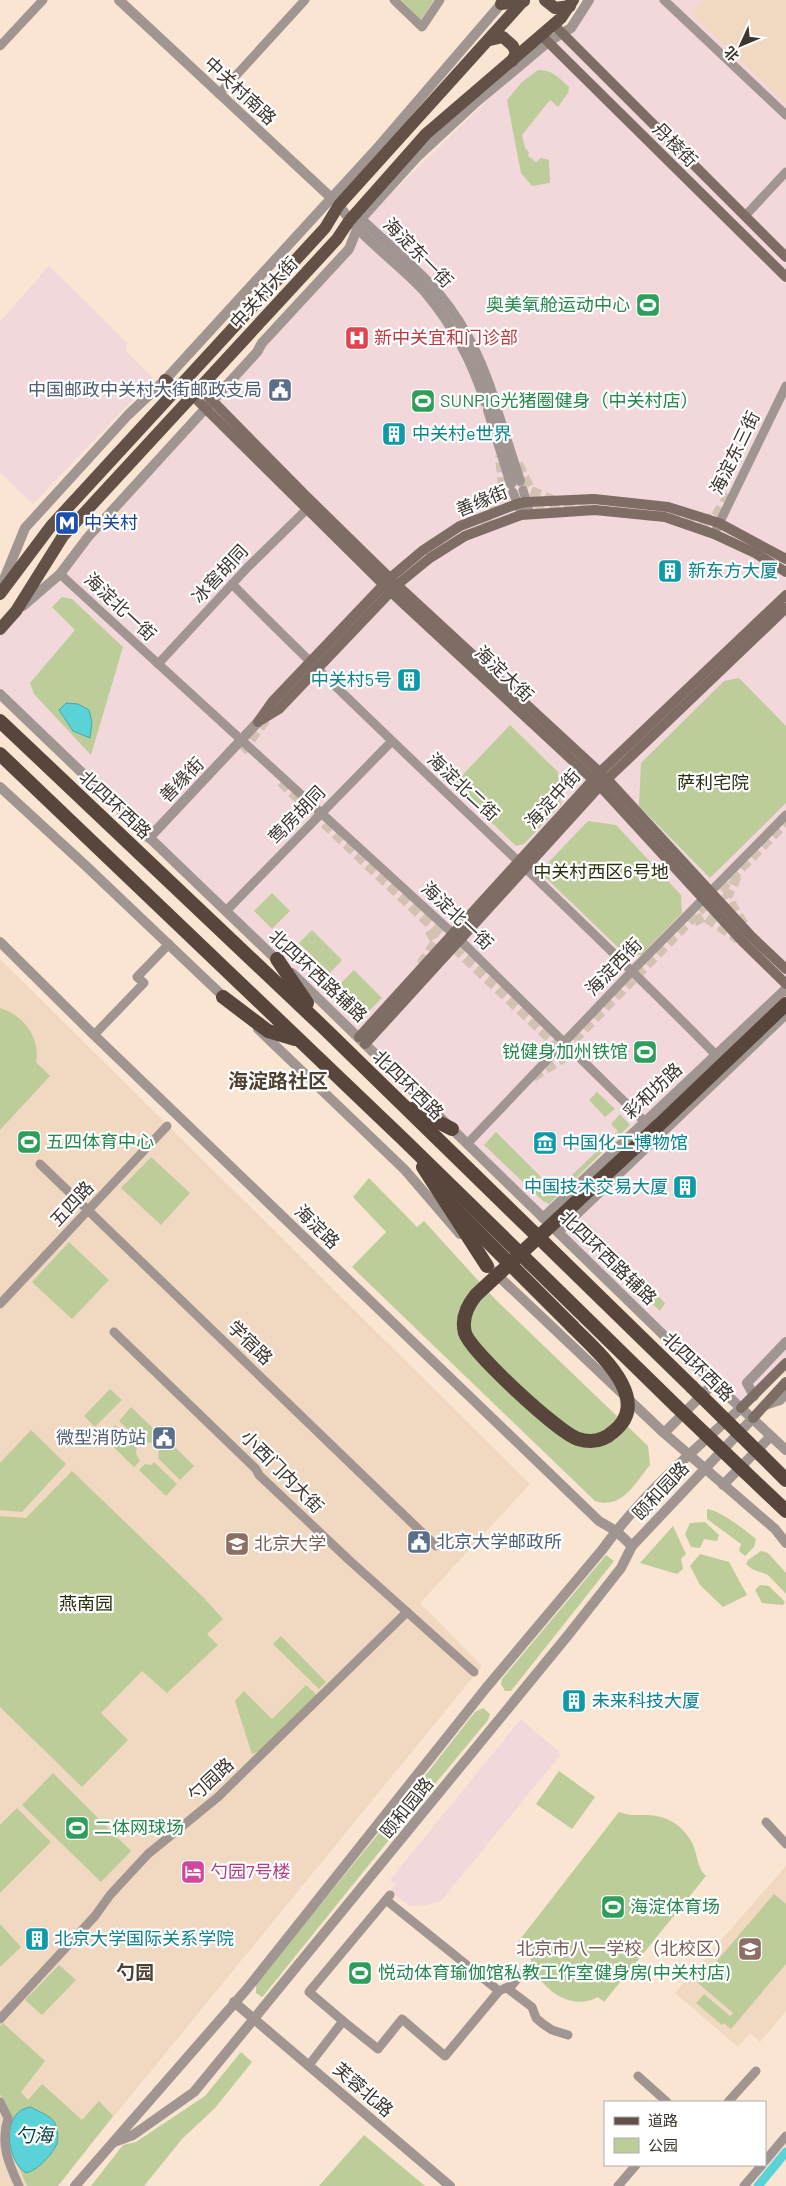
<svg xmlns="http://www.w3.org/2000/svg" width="786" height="2186" viewBox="0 0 786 2186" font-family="Barlow,'Noto Sans SC',sans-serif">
<rect width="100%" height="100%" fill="#f9e5d2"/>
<!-- commercial -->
<g fill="#f2d7db">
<path d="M589,0H786V1363L741,1408L0,695V629L60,574L349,249L363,221L548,42L571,28Z"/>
<path d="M49,266L127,343L126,352L153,378L33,504L0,472V322Z"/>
<path d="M521,1719L561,1754L441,1901L427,1905L410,1906L390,1891L395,1885L390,1880Z"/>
</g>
<!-- built -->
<g fill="#f1d8c0">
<path d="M704,0H786V104L691,13Z"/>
<path d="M0,959L530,1484L420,1603L482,1666L57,2186H0Z"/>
<path d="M786,1866V2011L760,2042L750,2033L738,2047L675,1993Z"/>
</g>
<!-- green -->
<g fill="#bdcd99">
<path d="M401,0H434L421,20Z"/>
<path d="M538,70C553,70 559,78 569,87L568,93L558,107L550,100L522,135L525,148L529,152L528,156L536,162L541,158L549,160L550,183L532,186L521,173L507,100L522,82Z"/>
<path d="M62,597L72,599L123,647L91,755L34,694L30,683L75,630L52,607Z"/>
<path d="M739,678L786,726V803L710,878L639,806L641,763L724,681Z"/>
<path d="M510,725L558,772L561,805L524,844L516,846L453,785Z"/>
<path d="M588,821L616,825L681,895L682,913L641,955H626L545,877V866Z"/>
<path d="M272,893L290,911L272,929L254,911Z"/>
<path d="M312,930L342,960L330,973L299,943Z"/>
<path d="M354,970L382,998L366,1014L338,986Z"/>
<path d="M0,1008C23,1015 41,1038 36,1062L50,1076L0,1130Z"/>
<path d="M597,1092L615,1109L605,1117L589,1100Z"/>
<path d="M620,1114L630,1125L576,1178L572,1175L618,1131L611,1124Z"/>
<path d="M496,1132L555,1191L566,1181L569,1185L549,1204L543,1201L484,1145Z"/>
<path d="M151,1157L190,1193L161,1225L121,1188Z"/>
<path d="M369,1178L417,1227L424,1221L495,1299L648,1446L650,1465C635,1483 622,1510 595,1501L352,1267L386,1232L353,1197Z"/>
<path d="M588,1224L665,1303L660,1311L579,1233Z"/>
<path d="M69,1242L109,1280L72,1319L32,1282Z"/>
<path d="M110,1389L122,1400L95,1427L84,1416Z"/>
<path d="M131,1407L160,1435L154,1443L141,1442L119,1421Z"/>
<path d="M115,1425L137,1447L136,1454L140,1461L134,1467L103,1437Z"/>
<path d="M31,1430L66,1464L22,1512L0,1510V1463Z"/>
<path d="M168,1440L194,1466L180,1480L158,1458L159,1449Z"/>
<path d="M154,1462L177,1484L166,1496L139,1470L145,1464L151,1465Z"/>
<path d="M72,1471L203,1597L223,1619L207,1634L218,1645L167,1693L142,1671L101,1713L128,1740L82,1787L0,1707V1516L26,1518Z"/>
<path d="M707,1509C721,1511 745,1530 756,1539L754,1547L745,1556L739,1551L741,1544L707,1519Z"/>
<path d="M705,1522L719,1535L717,1541L704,1539L700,1548L691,1547L685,1534L690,1523Z"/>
<path d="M673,1526L686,1554L681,1559L683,1569L677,1574L640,1563Z"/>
<path d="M761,1551L768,1553L786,1573V1594L768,1575L752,1569L746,1564L748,1560Z"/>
<path d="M700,1554L729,1562L747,1595L723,1607L700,1585L690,1566Z"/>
<path d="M606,1555L614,1561L511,1691H505L501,1684L502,1679Z"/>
<path d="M760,1585L769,1586L785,1602L783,1605L762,1603L755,1590Z"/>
<path d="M281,1636L326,1682L319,1689L273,1644Z"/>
<path d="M306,1685L317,1695L261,1751L252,1754L235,1701L244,1691L272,1719Z"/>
<path d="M483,1708L490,1714L488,1720L425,1796L418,1797L415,1790L417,1786L475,1712Z"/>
<path d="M559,1771L595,1797L572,1829L536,1804Z"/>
<path d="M53,1773L131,1851L101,1882L22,1805Z"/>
<path d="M17,1808L51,1842L0,1893V1825Z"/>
<path d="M619,1812C629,1816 636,1815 646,1815C666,1815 681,1824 691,1841C698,1852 696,1867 706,1876L604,2002L598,1997C567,2014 531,1982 529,1950L518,1942Z"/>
<path d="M398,1815L403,1817L401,1825L264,1995L262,1997L256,1993V1983L392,1817Z"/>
<path d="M774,1894L786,1904V1964L731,2029L724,2023L722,2025L696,2003L704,1994L730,2016L733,2013L698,1983Z"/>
<path d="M0,1924L21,1947L0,1967Z"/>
<path d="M59,1965L76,1980L42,2015L25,2000Z"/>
<path d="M3,2023L45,2061L21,2092L28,2100L42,2084L82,2120L99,2101L113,2116L58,2186H27L5,2136L11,2116L0,2094V2026Z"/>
<path d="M241,2052L252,2062L215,2108L182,2139L144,2186H91L123,2145L136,2142L205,2096Z"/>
<path d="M364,2135L425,2186H319Z"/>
</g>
<!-- water -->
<g fill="#59d3d7" stroke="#51a4a4">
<path d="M66,703L78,704L89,710L92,722L90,738L73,731L59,710Z"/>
<path d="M31,2107C39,2112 50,2115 55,2123C57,2127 59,2138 57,2143C54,2153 37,2171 26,2173C5,2160 1,2110 31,2107Z"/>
</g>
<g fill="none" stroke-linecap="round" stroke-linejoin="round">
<!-- canal -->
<path stroke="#59d3d7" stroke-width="9" d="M758,2186L786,2152"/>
<!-- tertiary-tunnel -->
<g stroke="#d3c2b1" stroke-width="10" stroke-dasharray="10 5" stroke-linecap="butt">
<path d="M518,464L531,491L555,501"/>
<path d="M520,512L537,507L590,506"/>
<path d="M656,512L679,514L714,529"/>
<path d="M702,521L715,517L731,492"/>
<path d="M483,525L504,497L500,456"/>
<path d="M249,751L245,747L267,718"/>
<path d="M281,782L563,1051L786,822"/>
<path d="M737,876L727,897L744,925"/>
<path d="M694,922L704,916L738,939"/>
<path d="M421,964L436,942L427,926"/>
<path d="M533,1077L566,1056L572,1050"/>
</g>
<!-- minor -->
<g stroke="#a09590" stroke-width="9">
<path d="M394,0L422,27L440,0"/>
<path d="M664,0L786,115"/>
<path d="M0,46L43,0"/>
<path d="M219,94L305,0"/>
<path d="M745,216L786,172"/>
<path d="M523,490L530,514"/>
<path d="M513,492L520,510"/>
<path d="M714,534L786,386"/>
<path d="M60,574L460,940L645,1122"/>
<path d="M232,584C390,744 558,894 716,1055"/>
<path d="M158,664L247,568L307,509L306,504"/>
<path d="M226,911L391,742"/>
<path d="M94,1035L144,983L137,977L169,944"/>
<path d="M467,1144L633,970L786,815"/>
<path d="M40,1164L436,1546"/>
<path d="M0,1304L167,1126"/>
<path d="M114,1332L256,1469L259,1475L349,1560L474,1672"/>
<path d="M766,1822L786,1844"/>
<path d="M386,1900L499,1991"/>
<path d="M507,1988L532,2007L536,2018L543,2024L552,2030L568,2035"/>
<path d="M0,2019L95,1916L110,1895L148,1854L218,1797L407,1612"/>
<path d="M343,2021L309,1992L390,1895"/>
<path d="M309,2065L343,2021L378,2049L402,2019L445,2056L499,1991L512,1985L522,1973"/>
<path d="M638,2076L667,2102"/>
<path d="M0,2102L8,2118C0,2144 8,2162 19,2186"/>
<path d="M728,2102L756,2071"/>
<path d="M765,2161L786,2136"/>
<path d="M618,2186L636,2165"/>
<path d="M744,2186L762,2165"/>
</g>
<!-- tertiary -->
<g stroke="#a09590" stroke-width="10">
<path d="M119,0L339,205C362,240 398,262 425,292C452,324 473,363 485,402"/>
<path d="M358,216C382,239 408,261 431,285C460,316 481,358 494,399"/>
<path d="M496,407L520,481"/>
<path d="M488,410L511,484"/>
<path d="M0,589L25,528L128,415L165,380L379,146L501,4"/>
<path d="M23,606L60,574L88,537L257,352L262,343L349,249L361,219L418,156L474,104L528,59L548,42L571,28L589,0"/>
<path d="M0,694L281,964"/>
<path d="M0,787L86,866L227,1000"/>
<path d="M149,838L258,722"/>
<path d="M0,942L94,1035L599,1521L616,1531L632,1546"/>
<path d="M292,973L685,1356L786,1450"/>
<path d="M258,1029L405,1170L460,1234"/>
<path d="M543,1218L786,989"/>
<path d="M558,1232L786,1014"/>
<path d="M493,1271L664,1433L775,1529L786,1543"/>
<path d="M754,1396L747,1383L786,1342"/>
<path d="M765,1405L780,1400L786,1393"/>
<path d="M664,1433L714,1383"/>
<path d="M723,1485L771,1436"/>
<path d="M234,2002L450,2186"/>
<path d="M114,2142L133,2135L194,2092L569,1634L621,1568L632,1546L753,1418"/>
<path d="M75,2186L246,1990L486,1688L602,1550C641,1496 691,1452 741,1408"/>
</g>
<!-- secondary -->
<g stroke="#7d6d65" stroke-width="10">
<path d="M553,24L786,257"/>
<path d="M542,36L786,277"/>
<path d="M199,387L305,495L397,585L607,779L751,936L786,969"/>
<path d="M192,395L391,592L600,786L744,943L786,984"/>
<path d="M261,720L279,709L397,585L430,558L465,536L521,515L595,510L665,517L714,534L755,553L786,572"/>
<path d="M258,722L272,702L390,578L422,551L460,526L517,504L526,502L594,499L668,507L719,523L786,559"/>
<path d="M359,1037L599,773L786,595"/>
<path d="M365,1044L600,786L786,608"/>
<path d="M741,1408L786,1363"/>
<path d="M753,1418L786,1382"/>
</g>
<!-- primary -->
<g stroke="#635148" stroke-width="12">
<path d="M545,0L555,8L570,6"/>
<path d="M501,4L524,1"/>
<path d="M490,40L503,37L513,46L516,53L512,61"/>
<path d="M165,380L176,390"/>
<path d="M0,594L51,526L325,228L339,205L524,0"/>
<path d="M0,629L16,611L63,536L337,239L349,221L426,134L561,18L573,0"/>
</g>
<!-- trunk -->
<g stroke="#58463c" stroke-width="14">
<path d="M0,721L323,1027L692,1387"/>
<path d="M0,754L404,1140L676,1406"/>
<path d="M277,959L307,1003"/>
<path d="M223,997L268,1031L295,1039"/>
<path d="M412,1109L452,1129"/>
<path d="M658,1126L786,1004"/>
<path d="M423,1167L487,1266"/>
<path d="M445,1199L573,1327"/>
<path d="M761,1455L786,1480"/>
<path d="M745,1472L786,1511"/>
</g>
<!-- trunk-bridge -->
<g stroke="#58463c" stroke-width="14">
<path d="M573,1327C596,1351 655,1399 613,1432C603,1441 591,1443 578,1439C559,1433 471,1352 465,1333C461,1318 467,1306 476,1295L658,1126"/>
<path d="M692,1387L761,1455"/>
<path d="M676,1406L745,1472"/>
</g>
</g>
<!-- icons -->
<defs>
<symbol id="stadium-square" viewBox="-11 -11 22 22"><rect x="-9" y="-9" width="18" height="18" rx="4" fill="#2e9e5b" stroke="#fff"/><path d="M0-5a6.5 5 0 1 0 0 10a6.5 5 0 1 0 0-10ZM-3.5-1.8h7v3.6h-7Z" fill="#fff"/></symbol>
<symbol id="hospital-square" viewBox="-11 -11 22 22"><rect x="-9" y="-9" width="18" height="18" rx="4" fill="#e0444e" stroke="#fff"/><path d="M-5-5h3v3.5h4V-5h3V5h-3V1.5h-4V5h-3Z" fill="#fff"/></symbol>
<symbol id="civic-square" viewBox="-11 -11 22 22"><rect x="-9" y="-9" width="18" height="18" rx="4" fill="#5c6f8a" stroke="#fff"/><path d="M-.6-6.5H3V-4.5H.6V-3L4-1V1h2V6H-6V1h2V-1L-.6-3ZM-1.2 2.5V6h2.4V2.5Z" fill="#fff"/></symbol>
<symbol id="building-square" viewBox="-11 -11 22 22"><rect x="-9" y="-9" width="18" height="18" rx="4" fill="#0f9aa8" stroke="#fff"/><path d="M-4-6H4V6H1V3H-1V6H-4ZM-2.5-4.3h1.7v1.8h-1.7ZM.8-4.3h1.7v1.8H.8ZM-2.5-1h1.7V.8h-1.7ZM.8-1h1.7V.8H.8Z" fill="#fff"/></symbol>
<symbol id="metro-square" viewBox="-11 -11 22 22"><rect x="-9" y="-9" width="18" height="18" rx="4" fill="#1a4fb4" stroke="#fff"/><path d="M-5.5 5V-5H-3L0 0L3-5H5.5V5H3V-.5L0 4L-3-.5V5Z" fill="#fff"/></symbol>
<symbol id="museum-square" viewBox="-11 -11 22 22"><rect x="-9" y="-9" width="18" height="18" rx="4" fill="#0f9aa8" stroke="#fff"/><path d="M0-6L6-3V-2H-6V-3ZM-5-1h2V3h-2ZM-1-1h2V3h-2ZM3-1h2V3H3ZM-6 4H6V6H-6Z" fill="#fff"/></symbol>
<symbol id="university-square" viewBox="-11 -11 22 22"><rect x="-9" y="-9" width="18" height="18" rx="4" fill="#8d6e63" stroke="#fff"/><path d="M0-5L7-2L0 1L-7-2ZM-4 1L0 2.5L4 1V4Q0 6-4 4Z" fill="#fff"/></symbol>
<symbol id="hotel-square" viewBox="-11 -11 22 22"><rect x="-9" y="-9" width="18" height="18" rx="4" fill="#d1479c" stroke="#fff"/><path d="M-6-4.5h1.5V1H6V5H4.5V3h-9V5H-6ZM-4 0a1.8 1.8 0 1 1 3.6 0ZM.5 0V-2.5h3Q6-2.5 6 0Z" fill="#fff"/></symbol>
<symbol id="school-square" viewBox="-11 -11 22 22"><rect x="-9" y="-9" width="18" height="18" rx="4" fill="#8d6e63" stroke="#fff"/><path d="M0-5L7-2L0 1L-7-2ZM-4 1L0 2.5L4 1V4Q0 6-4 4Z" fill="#fff"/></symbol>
</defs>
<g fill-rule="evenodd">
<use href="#stadium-square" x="634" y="291" width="28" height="28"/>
<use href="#hospital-square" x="343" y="324" width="28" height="28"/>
<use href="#civic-square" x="266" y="376" width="28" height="28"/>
<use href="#stadium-square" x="409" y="387" width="28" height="28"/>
<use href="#building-square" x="380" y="420" width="28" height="28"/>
<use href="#metro-square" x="53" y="509" width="28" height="28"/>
<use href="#building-square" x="656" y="557" width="28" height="28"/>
<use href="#building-square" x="395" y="666" width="28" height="28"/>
<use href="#stadium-square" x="631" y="1038" width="28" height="28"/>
<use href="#stadium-square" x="15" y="1128" width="28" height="28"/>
<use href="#museum-square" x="531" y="1129" width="28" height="28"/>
<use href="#building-square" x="671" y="1173" width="28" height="28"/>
<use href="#civic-square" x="150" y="1424" width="28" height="28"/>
<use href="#civic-square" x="405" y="1528" width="28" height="28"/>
<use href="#university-square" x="223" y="1530" width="28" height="28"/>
<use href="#building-square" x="560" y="1687" width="28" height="28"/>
<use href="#stadium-square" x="63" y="1814" width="28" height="28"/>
<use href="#hotel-square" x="179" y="1858" width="28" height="28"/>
<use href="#stadium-square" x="599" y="1893" width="28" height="28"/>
<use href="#building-square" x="23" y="1925" width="28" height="28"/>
<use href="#school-square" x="736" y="1935" width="28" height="28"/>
<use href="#stadium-square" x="346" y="1959" width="28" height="28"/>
</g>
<g text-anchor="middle" stroke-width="4.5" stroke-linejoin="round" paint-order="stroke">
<!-- street labels -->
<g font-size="18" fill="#3d352e" stroke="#fff">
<text transform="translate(240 91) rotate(43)" y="6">中关村南路</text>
<text transform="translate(675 145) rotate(45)" y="6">丹棱街</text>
<text transform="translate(418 253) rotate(45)" y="6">海淀东一街</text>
<text transform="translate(264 293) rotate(-47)" y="6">中关村大街</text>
<text transform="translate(735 453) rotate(-64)" y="6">海淀东三街</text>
<text transform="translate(482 501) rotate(-22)" y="6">善缘街</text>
<text transform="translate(220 574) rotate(-47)" y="6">冰窖胡同</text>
<text transform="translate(120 607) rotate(43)" y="6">海淀北一街</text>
<text transform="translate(504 674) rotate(43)" y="6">海淀大街</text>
<text transform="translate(182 780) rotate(-46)" y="6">善缘街</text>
<text transform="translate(463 787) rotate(43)" y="6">海淀北二街</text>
<text transform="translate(553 799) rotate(-48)" y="6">海淀中街</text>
<text transform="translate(115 805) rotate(43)" y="6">北四环西路</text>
<text transform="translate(297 815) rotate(-46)" y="6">莺房胡同</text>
<text transform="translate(457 916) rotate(43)" y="6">海淀北一街</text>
<text transform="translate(614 967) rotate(-46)" y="6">海淀西街</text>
<text transform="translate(318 976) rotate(43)" y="6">北四环西路辅路</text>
<text transform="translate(408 1085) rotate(44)" y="6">北四环西路</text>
<text transform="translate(653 1091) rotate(-43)" y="6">彩和坊路</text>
<text transform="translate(72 1204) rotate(-47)" y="6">五四路</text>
<text transform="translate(317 1227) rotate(44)" y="6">海淀路</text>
<text transform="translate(608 1258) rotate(44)" y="6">北四环西路辅路</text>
<text transform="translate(250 1343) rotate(44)" y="6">学宿路</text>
<text transform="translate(698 1367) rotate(44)" y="6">北四环西路</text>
<text transform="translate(282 1472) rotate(45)" y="6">小西门内大街</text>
<text transform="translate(661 1491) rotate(-47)" y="6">颐和园路</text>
<text transform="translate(211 1780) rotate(-43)" y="6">勺园路</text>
<text transform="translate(407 1808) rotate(-51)" y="6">颐和园路</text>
<text transform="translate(363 2090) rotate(41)" y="6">芙蓉北路</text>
</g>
<!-- leisure labels -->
<g font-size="18" fill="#27864d" stroke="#fff" text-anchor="start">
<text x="630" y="311" text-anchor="end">奥美氧舱运动中心</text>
<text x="440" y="407">SUNPIG光猪圈健身（中关村店）</text>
<text x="628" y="1058" text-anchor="end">锐健身加州铁馆</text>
<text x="46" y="1148">五四体育中心</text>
<text x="94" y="1834">二体网球场</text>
<text x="630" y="1913">海淀体育场</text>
<text x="378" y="1979">悦动体育瑜伽馆私教工作室健身房(中关村店)</text>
</g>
<!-- health labels -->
<g font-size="18" fill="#be3a42" stroke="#fff" text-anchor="start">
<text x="374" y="344">新中关宜和门诊部</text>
</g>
<!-- service labels -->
<g font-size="18" fill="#4e5e75" stroke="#fff" text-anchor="end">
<text x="262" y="396">中国邮政中关村大街邮政支局</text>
<text x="146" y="1444">微型消防站</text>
<text x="436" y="1548" text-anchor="start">北京大学邮政所</text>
</g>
<!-- culture labels -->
<g font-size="18" fill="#0d838f" stroke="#fff" text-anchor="start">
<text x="412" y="440">中关村e世界</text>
<text x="688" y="577">新东方大厦</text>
<text x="392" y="686" text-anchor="end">中关村5号</text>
<text x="562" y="1149">中国化工博物馆</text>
<text x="668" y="1193" text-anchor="end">中国技术交易大厦</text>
<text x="592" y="1707">未来科技大厦</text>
<text x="54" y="1945">北京大学国际关系学院</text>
</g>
<!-- transit labels -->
<g font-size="18" fill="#164399" stroke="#fff" text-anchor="start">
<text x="84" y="529">中关村</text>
</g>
<!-- park labels -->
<g font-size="18" fill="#27300e" stroke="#fff">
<text x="713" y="789">萨利宅院</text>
<text x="601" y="878">中关村西区6号地</text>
<text x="86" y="1610">燕南园</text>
</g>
<!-- education labels -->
<g font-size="18" fill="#785e54" stroke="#fff" text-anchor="start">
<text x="254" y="1550">北京大学</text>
<text x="732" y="1955" text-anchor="end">北京市八一学校（北校区）</text>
</g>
<!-- hotel labels -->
<g font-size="18" fill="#b23c85" stroke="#fff" text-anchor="start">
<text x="210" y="1878">勺园7号楼</text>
</g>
<!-- neighbourhood labels -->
<g font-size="19" font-weight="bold" fill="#504031" stroke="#fff">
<text x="135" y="1979">勺园</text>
</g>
<!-- water labels -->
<g font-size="19" font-style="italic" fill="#003c3e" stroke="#fff">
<text x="34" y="2142">勺海</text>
</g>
<!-- quarter labels -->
<g font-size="20" font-weight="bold" fill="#504031" stroke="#fff">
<text x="278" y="1088">海淀路社区</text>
</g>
</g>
<!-- legend -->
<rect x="604" y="2101" width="162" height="65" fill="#ffffff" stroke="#b1aeab"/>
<rect x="614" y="2117" width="25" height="8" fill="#635148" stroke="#b1aeab"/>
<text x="648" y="2126" font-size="15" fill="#3d352e">道路</text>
<rect x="614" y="2138" width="25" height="15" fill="#bdcd99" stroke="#b1aeab"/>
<text x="648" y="2151" font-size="15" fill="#3d352e">公园</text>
<!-- north arrow -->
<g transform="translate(741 45) rotate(226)" stroke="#ffffff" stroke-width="4" paint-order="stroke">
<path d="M0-4L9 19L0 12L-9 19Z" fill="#3d352e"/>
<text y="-8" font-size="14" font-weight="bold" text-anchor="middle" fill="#3d352e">北</text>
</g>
</svg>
